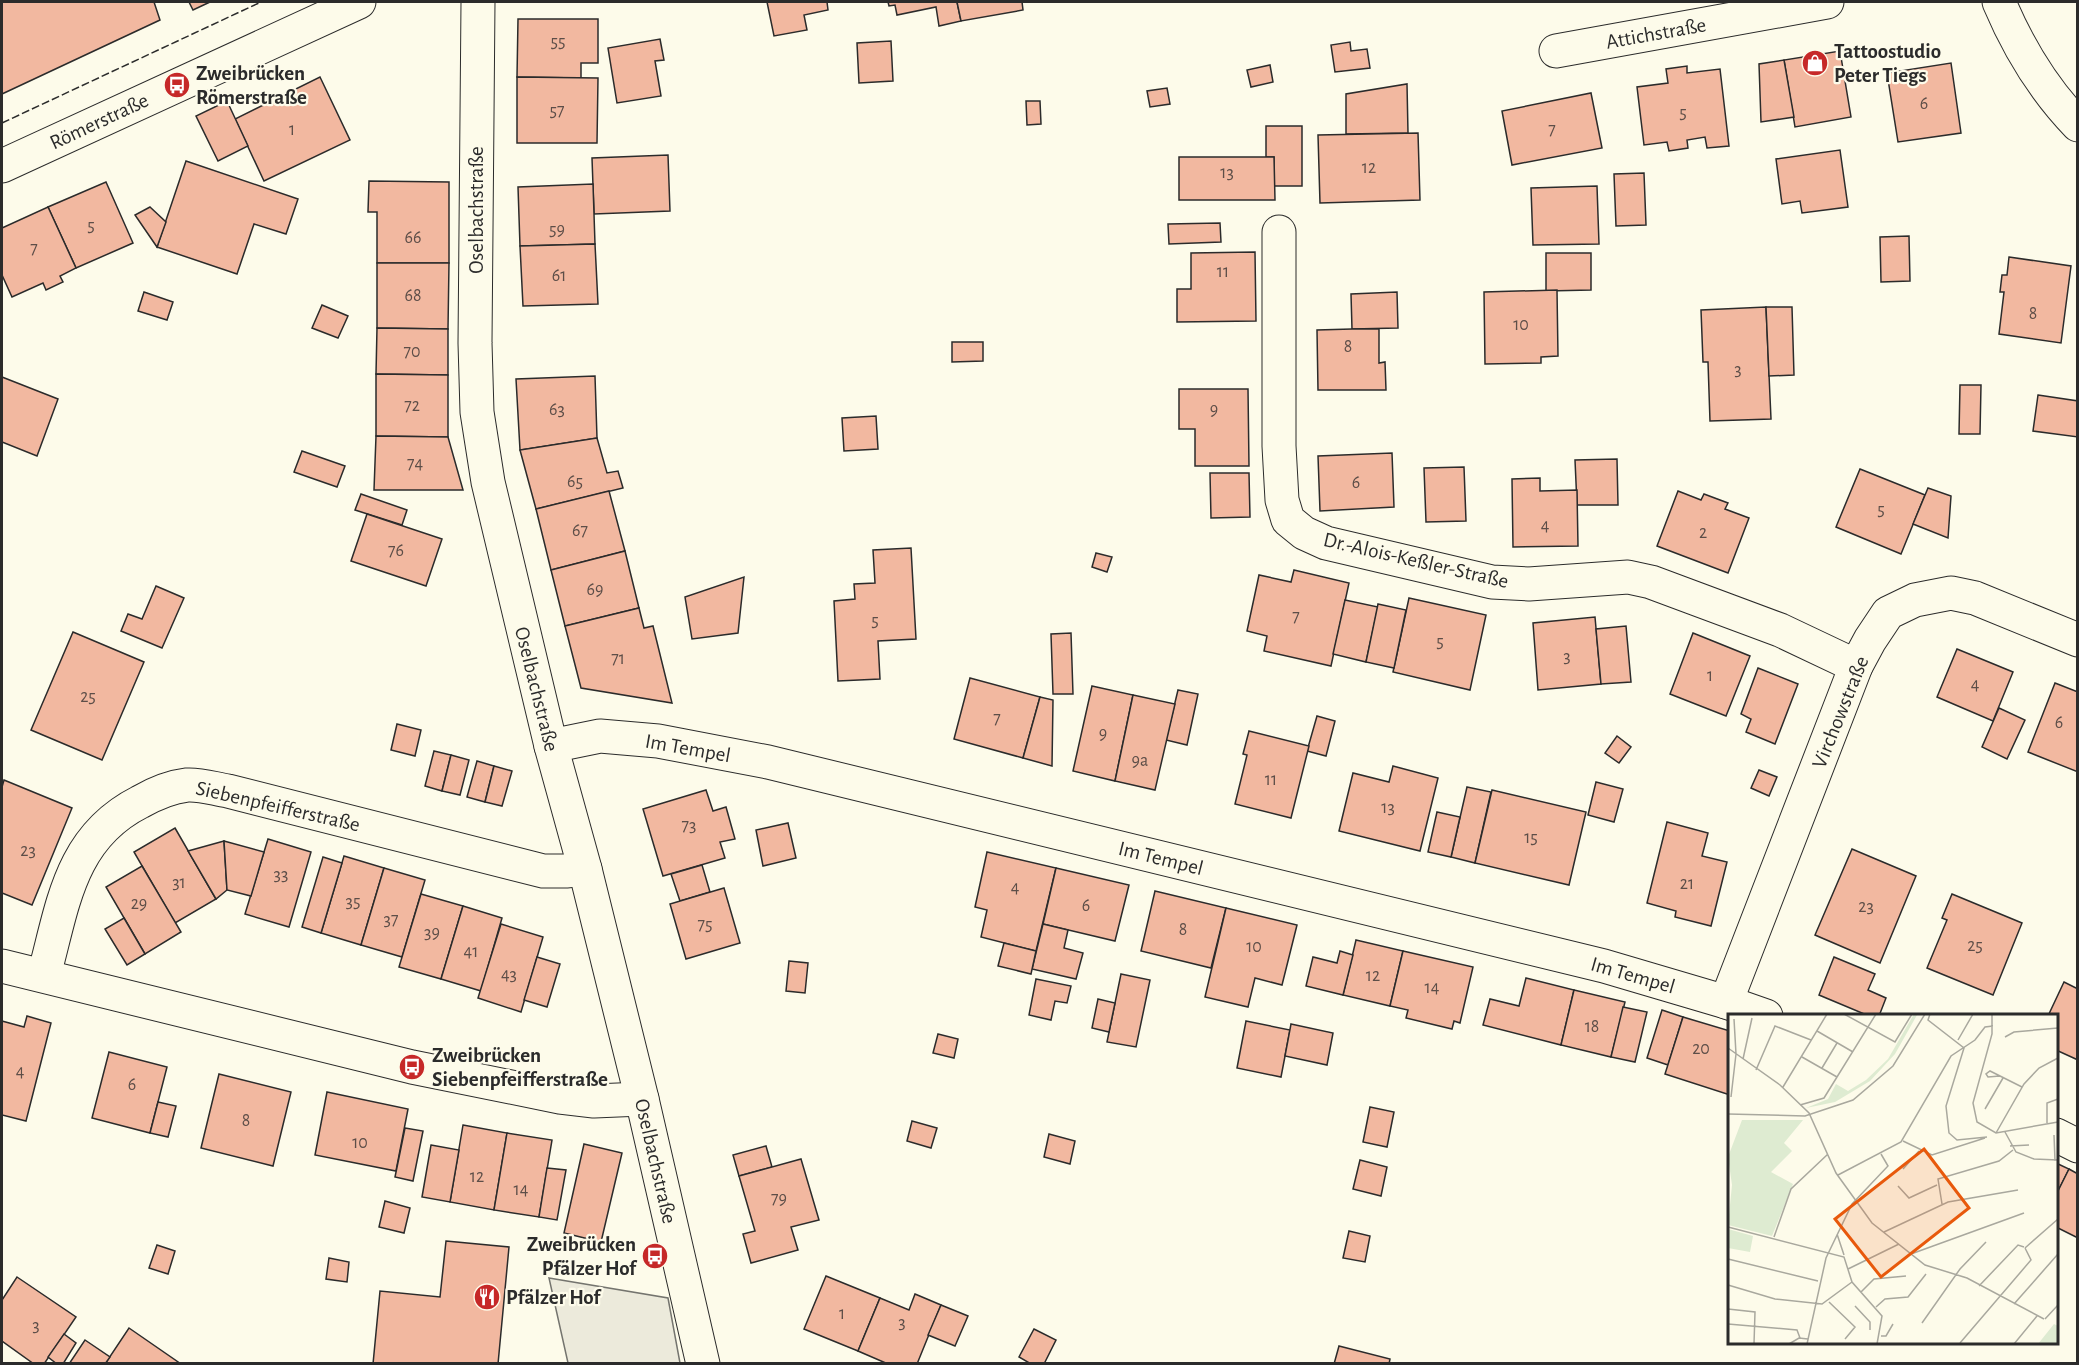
<svg xmlns="http://www.w3.org/2000/svg" width="2079" height="1365" viewBox="0 0 2079 1365" font-family="'Alegreya Sans',sans-serif">
<rect width="100%" height="100%" fill="#fdfbea"/>
<!-- parking -->
<path fill="#eceadb" stroke="#74746e" stroke-width="1.5" d="M549,1278L668,1298L680,1363H568Z"/>
<!-- building -->
<g fill="#f2b8a0" stroke="#2b2b2b" stroke-width="1.5">
<path d="M2,2H154L160,20L2,94Z"/>
<path d="M189,2H210L193,10Z"/>
<path d="M767,2H827L828,10L804,15L807,30L774,36Z"/>
<path d="M888,2H957L961,21L939,26L936,7L897,15L895,5L889,6Z"/>
<path d="M957,2H1022L1023,10L961,21Z"/>
<path d="M518,19H598V63H581V78L517,77Z"/>
<path d="M660,39L664,60L655,61L661,96L617,103L608,48Z"/>
<path d="M891,41L893,81L859,83L857,43Z"/>
<path d="M1350,42L1351,51L1367,49L1370,68L1335,72L1331,45Z"/>
<path d="M1840,51L1851,117L1795,127L1784,60Z"/>
<path d="M1784,60L1794,117L1761,122L1759,64Z"/>
<path d="M1951,63L1961,133L1898,142L1887,73Z"/>
<path d="M1270,65L1273,82L1251,87L1247,70Z"/>
<path d="M1687,66V73L1720,69L1729,146L1707,148L1705,137L1687,140L1688,148L1669,151L1667,142L1644,145L1637,87L1668,83L1666,69Z"/>
<path d="M320,77L350,140L264,181L235,119Z"/>
<path d="M517,77L598,78L597,143H517Z"/>
<path d="M1407,84L1408,133L1346,134V94Z"/>
<path d="M1167,88L1170,104L1150,107L1147,91Z"/>
<path d="M1591,93L1602,148L1512,165L1502,111Z"/>
<path d="M227,101L248,146L218,161L196,116Z"/>
<path d="M1026,101H1040L1041,124L1027,125Z"/>
<path d="M1266,126H1302V186H1274V157H1266Z"/>
<path d="M1418,133L1420,200L1320,203L1318,135Z"/>
<path d="M1840,150L1848,207L1802,213L1800,201L1782,204L1776,159Z"/>
<path d="M668,155L670,211L594,214L592,158Z"/>
<path d="M1179,157H1274L1275,200H1179Z"/>
<path d="M186,161L298,199L286,234L254,224L237,274L157,247Z"/>
<path d="M1644,173L1646,225L1616,226L1614,174Z"/>
<path d="M369,181L449,182V263H377V212H368Z"/>
<path d="M106,182L133,243L76,268L48,207Z"/>
<path d="M593,184L595,244L520,246L518,187Z"/>
<path d="M1597,186L1599,244L1533,245L1531,188Z"/>
<path d="M48,207L76,268L60,276L63,282L46,290L43,283L12,297L2,275V228Z"/>
<path d="M150,207L166,222L157,247L135,215Z"/>
<path d="M1220,223L1221,242L1169,244L1168,224Z"/>
<path d="M1909,236L1910,281L1881,282L1880,237Z"/>
<path d="M595,244L598,304L523,306L520,246Z"/>
<path d="M1255,252L1256,321L1177,322V289H1191V253Z"/>
<path d="M1546,253H1591V290L1546,291Z"/>
<path d="M2009,257L2071,266L2061,343L1999,334L2004,292H2000L2002,275H2007Z"/>
<path d="M377,263H449L448,329L377,328Z"/>
<path d="M1557,290L1558,356L1541,357V363L1485,364L1484,292Z"/>
<path d="M144,292L173,302L167,320L138,311Z"/>
<path d="M1397,292L1398,328L1352,329L1351,294Z"/>
<path d="M322,305L348,316L338,338L312,328Z"/>
<path d="M1766,307L1771,419L1710,421L1708,362H1703L1701,310Z"/>
<path d="M1766,307H1792L1794,375L1769,376Z"/>
<path d="M377,328L448,329V375L376,374Z"/>
<path d="M1352,329H1379V363L1385,362L1386,390H1318L1317,330Z"/>
<path d="M952,342H983V361L952,362Z"/>
<path d="M376,374L448,375V437L376,436Z"/>
<path d="M595,376L597,438L520,450L516,379Z"/>
<path d="M2,377L58,399L37,456L2,442Z"/>
<path d="M1960,385H1981L1980,434H1959Z"/>
<path d="M1179,389H1248L1249,466H1195V429H1179Z"/>
<path d="M2038,395L2078,401V437L2033,431Z"/>
<path d="M876,416L878,449L844,451L842,418Z"/>
<path d="M376,436L448,437L463,490H374Z"/>
<path d="M597,438L607,473L618,471L623,488L536,509L520,450Z"/>
<path d="M302,451L345,466L337,487L294,472Z"/>
<path d="M1392,453L1394,507L1320,511L1318,456Z"/>
<path d="M1617,459L1618,505H1577L1575,460Z"/>
<path d="M1464,467L1466,521L1426,522L1424,468Z"/>
<path d="M1860,469L1925,495L1901,554L1836,527Z"/>
<path d="M1210,473H1249L1250,517L1211,518Z"/>
<path d="M1540,478V491L1577,490L1578,546L1513,547L1512,479Z"/>
<path d="M1928,488L1951,496L1948,538L1913,524Z"/>
<path d="M609,491L625,551L551,570L536,509Z"/>
<path d="M1678,491L1701,500L1704,494L1728,503L1725,509L1749,518L1728,573L1657,546Z"/>
<path d="M361,494L407,510L402,525L355,510Z"/>
<path d="M367,514L442,539L426,586L351,561Z"/>
<path d="M911,548L916,639L878,641L880,679L838,681L834,601L855,599L854,584L875,583L873,550Z"/>
<path d="M625,551L639,608L565,626L551,570Z"/>
<path d="M1096,553L1112,557L1107,572L1092,567Z"/>
<path d="M1294,570L1349,583L1331,666L1264,651L1267,636L1247,631L1259,575L1291,582Z"/>
<path d="M744,577L738,633L692,639L685,597Z"/>
<path d="M156,586L184,598L162,648L121,631L128,614L142,619Z"/>
<path d="M1409,598L1486,615L1470,690L1393,672Z"/>
<path d="M1345,600L1378,607L1366,662L1333,654Z"/>
<path d="M1378,604L1406,610L1394,668L1366,662Z"/>
<path d="M639,608L644,628L653,626L672,703L581,688L565,626Z"/>
<path d="M1595,617L1601,684L1538,690L1533,623Z"/>
<path d="M1626,626L1631,682L1601,684L1596,629Z"/>
<path d="M73,632L144,662L102,760L31,730Z"/>
<path d="M1071,633L1073,694H1053L1051,634Z"/>
<path d="M1693,633L1750,656L1726,716L1670,694Z"/>
<path d="M1957,649L2013,672L1993,721L1937,697Z"/>
<path d="M1758,668L1798,684L1775,744L1746,732L1751,719L1741,714Z"/>
<path d="M970,678L1040,697L1023,758L954,739Z"/>
<path d="M2055,683L2078,692V772L2028,752Z"/>
<path d="M1092,686L1133,695L1115,781L1073,771Z"/>
<path d="M1178,690L1198,694L1187,745L1166,740Z"/>
<path d="M1133,695L1175,704L1155,790L1115,781Z"/>
<path d="M1040,697L1053,700L1052,766L1023,758Z"/>
<path d="M1999,708L2025,720L2007,759L1982,747Z"/>
<path d="M1317,716L1335,721L1326,756L1307,751Z"/>
<path d="M397,724L421,730L415,756L391,750Z"/>
<path d="M1249,731L1309,746L1291,818L1235,804L1247,755L1243,754Z"/>
<path d="M1617,736L1631,747L1619,763L1605,753Z"/>
<path d="M434,751L451,755L442,791L425,786Z"/>
<path d="M451,755L469,760L460,795L442,791Z"/>
<path d="M477,761L494,766L485,802L467,797Z"/>
<path d="M494,766L512,771L502,806L485,802Z"/>
<path d="M1393,766L1438,778L1420,851L1339,831L1353,773L1389,782Z"/>
<path d="M1759,770L1777,777L1769,796L1751,788Z"/>
<path d="M4,780L72,808L32,905L2,893V787Z"/>
<path d="M1596,782L1623,789L1614,822L1588,815Z"/>
<path d="M1467,787L1491,792L1475,863L1451,857Z"/>
<path d="M706,790L713,811L726,807L735,839L720,842L725,858L663,876L643,809Z"/>
<path d="M1492,790L1586,812L1569,885L1475,863Z"/>
<path d="M1437,812L1460,817L1451,857L1428,852Z"/>
<path d="M1667,822L1708,833L1702,856L1727,862L1711,926L1675,917L1676,911L1647,903Z"/>
<path d="M788,823L796,858L763,866L756,830Z"/>
<path d="M175,828L216,899L175,923L134,852Z"/>
<path d="M268,839L311,852L289,927L245,914Z"/>
<path d="M224,841L227,890L216,899L188,851Z"/>
<path d="M224,841L264,852L251,896L227,890Z"/>
<path d="M1852,849L1916,876L1880,963L1815,935Z"/>
<path d="M987,852L1056,868L1036,951L981,937L987,910L975,907Z"/>
<path d="M344,856L384,868L361,945L321,933Z"/>
<path d="M323,857L342,863L321,933L302,927Z"/>
<path d="M702,865L710,892L680,901L671,874Z"/>
<path d="M142,866L181,932L145,954L106,887Z"/>
<path d="M384,868L425,880L402,957L361,945Z"/>
<path d="M1056,868L1129,885L1115,941L1043,924Z"/>
<path d="M724,888L740,943L686,959L670,904Z"/>
<path d="M1155,891L1226,908L1211,968L1141,951Z"/>
<path d="M421,894L463,906L441,979L399,967Z"/>
<path d="M1952,894L2022,923L1993,995L1927,968L1947,920L1942,918Z"/>
<path d="M463,906L502,918L481,991L441,979Z"/>
<path d="M1226,908L1297,925L1282,985L1255,978L1248,1007L1205,997Z"/>
<path d="M124,918L145,954L127,965L105,929Z"/>
<path d="M501,924L543,937L521,1012L478,998Z"/>
<path d="M1043,924L1068,930L1064,948L1083,953L1076,979L1032,969Z"/>
<path d="M1356,940L1403,951L1390,1006L1343,995Z"/>
<path d="M1004,943L1036,951L1031,974L998,966Z"/>
<path d="M1340,951L1353,955L1343,995L1306,986L1313,957L1337,963Z"/>
<path d="M1403,951L1473,967L1460,1023L1454,1021L1452,1029L1406,1018L1408,1010L1390,1006Z"/>
<path d="M537,957L560,964L547,1007L524,1000Z"/>
<path d="M1834,957L1875,974L1868,990L1886,998L1879,1016H1869L1819,995Z"/>
<path d="M789,961L808,963L805,993L786,991Z"/>
<path d="M1121,974L1150,980L1136,1047L1107,1042Z"/>
<path d="M1526,978L1574,990L1561,1045L1483,1025L1490,999L1519,1006Z"/>
<path d="M1036,979L1071,986L1067,1003L1055,1001L1051,1020L1029,1015Z"/>
<path d="M2064,982L2078,989V1060L2056,1050V1016H2048Z"/>
<path d="M1574,990L1625,1002L1611,1057L1561,1045Z"/>
<path d="M1098,999L1115,1003L1109,1032L1092,1028Z"/>
<path d="M1623,1007L1647,1012L1635,1062L1611,1057Z"/>
<path d="M1662,1010L1683,1017L1668,1065L1647,1058Z"/>
<path d="M27,1016L51,1023L26,1121L2,1115V1021L24,1027Z"/>
<path d="M1683,1017L1730,1031V1095L1665,1074Z"/>
<path d="M1246,1021L1290,1030L1281,1077L1237,1068Z"/>
<path d="M1291,1024L1333,1033L1327,1065L1285,1056Z"/>
<path d="M938,1034L958,1039L954,1058L933,1053Z"/>
<path d="M109,1052L167,1067L150,1133L92,1118Z"/>
<path d="M219,1074L291,1092L273,1166L201,1148Z"/>
<path d="M327,1092L408,1109L396,1171L315,1155Z"/>
<path d="M158,1102L176,1106L168,1137L150,1133Z"/>
<path d="M1370,1107L1394,1112L1387,1147L1363,1142Z"/>
<path d="M912,1121L937,1128L931,1148L907,1141Z"/>
<path d="M463,1125L507,1133L494,1210L450,1202Z"/>
<path d="M405,1128L423,1131L413,1181L395,1177Z"/>
<path d="M507,1133L552,1140L539,1217L494,1210Z"/>
<path d="M1049,1134L1075,1141L1070,1164L1044,1157Z"/>
<path d="M584,1144L622,1153L601,1242L564,1233Z"/>
<path d="M431,1145L459,1150L450,1202L422,1197Z"/>
<path d="M766,1146L772,1167L739,1176L733,1155Z"/>
<path d="M801,1159L819,1220L791,1227L798,1250L751,1263L743,1234L755,1231L739,1176Z"/>
<path d="M1360,1160L1387,1167L1381,1196L1353,1189Z"/>
<path d="M2056,1163L2069,1169L2056,1195Z"/>
<path d="M547,1168L566,1170L557,1220L539,1217Z"/>
<path d="M2069,1169L2078,1174V1238L2056,1227V1195Z"/>
<path d="M385,1201L410,1208L404,1233L379,1227Z"/>
<path d="M1349,1231L1370,1236L1365,1262L1343,1258Z"/>
<path d="M446,1241L509,1247L498,1364H373L380,1291L440,1297Z"/>
<path d="M157,1245L175,1251L168,1274L149,1268Z"/>
<path d="M329,1258L349,1262L347,1282L326,1279Z"/>
<path d="M826,1276L880,1298L858,1351L804,1329Z"/>
<path d="M17,1277L76,1317L44,1364H34L2,1341V1300Z"/>
<path d="M915,1294L941,1305L917,1364H888L858,1351L880,1298L909,1310Z"/>
<path d="M941,1305L968,1316L955,1346L928,1335Z"/>
<path d="M129,1328L181,1364H105Z"/>
<path d="M1034,1329L1056,1340L1044,1364H1031L1019,1357Z"/>
<path d="M64,1334L76,1343L63,1364H57L48,1357Z"/>
<path d="M85,1340L110,1357L105,1364H69Z"/>
<path d="M1339,1346L1390,1359L1389,1364H1334Z"/>
</g>
<g fill="none" stroke-linecap="round" stroke-linejoin="round">
<defs>
<g id="minor">
<path d="M478,2L475,343L477,412L488,482L551,746L585,869L642,1099L703,1364"/>
<path d="M1999,2C2018,47 2043,89 2078,125"/>
<path d="M1556,51L1827,2"/>
<path d="M2,166L359,2"/>
<path d="M1279,232V446L1282,500L1288,520L1304,533L1326,543L1492,582L1529,584L1628,577L1651,582L1780,630L1856,666"/>
<path d="M551,746L600,736L658,741L768,762L1604,966L1726,1002L1766,1016"/>
<path d="M2,966L412,1067L560,1097L594,1101L642,1099"/>
<path d="M44,975C63,906 69,838 140,802C154,794 170,787 187,785C200,784 215,789 228,791L543,871H566L585,869"/>
<path d="M1726,1002L1856,666L1870,640L1888,613L1915,600L1951,593L1975,598L2078,640"/>
<path d="M2056,1135L2078,1146"/>
</g>
</defs>
<!-- minor casing -->
<use href="#minor" stroke="#2b2b2b" stroke-width="35"/>
<!-- minor -->
<use href="#minor" stroke="#fdfbea" stroke-width="33"/>
<!-- fence -->
<path stroke="#2b2b2b" stroke-width="1.5" stroke-dasharray="8 3" stroke-linecap="butt" d="M2,123L261,2"/>
</g>
<!-- icons -->
<defs>
<symbol id="shop-disc" viewBox="-11 -11 22 22"><circle r="9.5" fill="#c62828" stroke="#fdfbea"/><path d="M-5-2.5h2.3a2.7 3.5 0 0 1 5.4 0H5L5.5 6h-11ZM-1.5-2.5h3a1.5 2.3 0 0 0-3 0Z" fill="#fff"/></symbol>
<symbol id="bus-disc" viewBox="-11 -11 22 22"><circle r="9.5" fill="#c62828" stroke="#fdfbea"/><path d="M-5-6H5V4H4V6H2V4H-2V6H-4V4H-5ZM-3.5-4V0h7V-4ZM-3.5 1.2v1.5H-2V1.2ZM2 1.2v1.5H3.5V1.2Z" fill="#fff"/></symbol>
<symbol id="restaurant-disc" viewBox="-11 -11 22 22"><circle r="9.5" fill="#c62828" stroke="#fdfbea"/><path d="M-5-6h1v4h1v-4h1v4h1v-4h1v5L-1.5 .5V6h-2V.5L-5-1ZM5-6V6H3V1.5H1.5Q1.5-4 5-6Z" fill="#fff"/></symbol>
</defs>
<g fill-rule="evenodd">
<use href="#shop-disc" x="1800" y="48" width="30" height="30"/>
<use href="#bus-disc" x="162" y="70" width="30" height="30"/>
<use href="#bus-disc" x="397" y="1052" width="30" height="30"/>
<use href="#bus-disc" x="640" y="1241" width="30" height="30"/>
<use href="#restaurant-disc" x="472" y="1282" width="30" height="30"/>
</g>
<g text-anchor="middle" stroke-width="4.5" stroke-linejoin="round" paint-order="stroke">
<!-- number labels -->
<g font-size="18" fill="#5d4e48">
<text x="558" y="47">55</text>
<text x="1924" y="109">6</text>
<text x="557" y="116">57</text>
<text x="1683" y="118">5</text>
<text x="292" y="135">1</text>
<text x="1552" y="135">7</text>
<text x="1369" y="173">12</text>
<text x="1227" y="178">13</text>
<text x="91" y="231">5</text>
<text x="557" y="235">59</text>
<text x="413" y="243">66</text>
<text x="34" y="254">7</text>
<text x="1223" y="277">11</text>
<text x="559" y="281">61</text>
<text x="413" y="301">68</text>
<text x="2033" y="319">8</text>
<text x="1521" y="330">10</text>
<text x="1348" y="352">8</text>
<text x="412" y="357">70</text>
<text x="1738" y="375">3</text>
<text x="412" y="411">72</text>
<text x="557" y="415">63</text>
<text x="1214" y="415">9</text>
<text x="415" y="469">74</text>
<text x="575" y="487">65</text>
<text x="1356" y="488">6</text>
<text x="1881" y="515">5</text>
<text x="1545" y="531">4</text>
<text x="580" y="536">67</text>
<text x="1703" y="538">2</text>
<text x="396" y="556">76</text>
<text x="595" y="595">69</text>
<text x="1296" y="622">7</text>
<text x="875" y="626">5</text>
<text x="1440" y="647">5</text>
<text x="1567" y="662">3</text>
<text x="618" y="664">71</text>
<text x="1710" y="681">1</text>
<text x="1975" y="690">4</text>
<text x="88" y="702">25</text>
<text x="997" y="724">7</text>
<text x="2059" y="728">6</text>
<text x="1103" y="739">9</text>
<text x="1140" y="766">9a</text>
<text x="1271" y="785">11</text>
<text x="1388" y="813">13</text>
<text x="689" y="831">73</text>
<text x="1531" y="843">15</text>
<text x="28" y="856">23</text>
<text x="281" y="880">33</text>
<text x="179" y="888">31</text>
<text x="1687" y="889">21</text>
<text x="1015" y="893">4</text>
<text x="353" y="907">35</text>
<text x="139" y="909">29</text>
<text x="1086" y="911">6</text>
<text x="1866" y="912">23</text>
<text x="391" y="925">37</text>
<text x="705" y="930">75</text>
<text x="1183" y="935">8</text>
<text x="432" y="938">39</text>
<text x="1975" y="951">25</text>
<text x="1254" y="952">10</text>
<text x="471" y="957">41</text>
<text x="509" y="980">43</text>
<text x="1373" y="981">12</text>
<text x="1432" y="993">14</text>
<text x="1592" y="1032">18</text>
<text x="1701" y="1054">20</text>
<text x="20" y="1077">4</text>
<text x="132" y="1090">6</text>
<text x="246" y="1126">8</text>
<text x="360" y="1148">10</text>
<text x="477" y="1182">12</text>
<text x="521" y="1195">14</text>
<text x="779" y="1204">79</text>
<text x="842" y="1319">1</text>
<text x="902" y="1328">3</text>
<text x="36" y="1331">3</text>
</g>
<!-- street labels -->
<g font-size="21" fill="#2b2b2b" stroke="#fdfbea">
<text transform="translate(1656 33) rotate(-10)" y="7">Attichstraße</text>
<text transform="translate(99 121) rotate(-25)" y="7">Römerstraße</text>
<text transform="translate(476 210) rotate(-90)" y="7">Oselbachstraße</text>
<text transform="translate(1416 560) rotate(13)" y="7">Dr.-Alois-Keßler-Straße</text>
<text transform="translate(537 689) rotate(76)" y="7">Oselbachstraße</text>
<text transform="translate(1840 712) rotate(-68)" y="7">Virchowstraße</text>
<text transform="translate(688 748) rotate(10)" y="7">Im Tempel</text>
<text transform="translate(278 806) rotate(13)" y="7">Siebenpfeifferstraße</text>
<text transform="translate(1161 858) rotate(14)" y="7">Im Tempel</text>
<text transform="translate(1633 975) rotate(16)" y="7">Im Tempel</text>
<text transform="translate(656 1161) rotate(77)" y="7">Oselbachstraße</text>
</g>
<!-- poi labels -->
<g font-size="21" font-weight="bold" fill="#2b2b2b" stroke="#fdfbea" text-anchor="start">
<text x="1834" y="58">Tattoostudio<tspan x="1834" dy="24">Peter Tiegs</tspan></text>
<text x="196" y="80">Zweibrücken<tspan x="196" dy="24">Römerstraße</tspan></text>
<text x="432" y="1062">Zweibrücken<tspan x="432" dy="24">Siebenpfeifferstraße</tspan></text>
<text x="636" y="1251" text-anchor="end">Zweibrücken<tspan x="636" dy="24">Pfälzer Hof</tspan></text>
<text x="506" y="1304">Pfälzer Hof</text>
</g>
</g>
<!-- overview -->
<g transform="translate(1728 1014)">
<rect width="330" height="330" fill="#fdfbea"/>
<path d="M186,0L189,1L167,40L142,67L107,88L78,94L100,85L108,70L120,77L138,66L160,45ZM14,106H75L56,129L64,137L43,158L65,170L44,222L0,211L4,171L0,143ZM0,215L25,222L22,238L0,234ZM326,310L330,312V330H310Z" fill="#deebd1"/>
<path fill="none" stroke="#a9a89e" stroke-width="1.5" d="M116,0L167,28L184,0M202,0L200,6L236,34L218,92L221,119L229,126L259,123M264,0V20L245,89L249,108L268,119L330,108M6,5L8,40M89,17L125,38M277,23L286,18L330,14M230,26L245,0M0,34L52,71L81,99L108,159L144,209L197,251L239,264L316,305M74,43L109,63M15,45L24,4M94,54L109,29M28,56L47,12L83,26M272,62L260,63L258,60L262,57L294,73M55,73L99,0M3,83L8,40M72,91L96,84L148,0M257,95L275,64M0,100L77,102L125,86L165,52L197,0M319,109V89L330,85M277,118L288,138L306,145L330,146M268,119L296,70L311,54L330,44M326,121L327,147M175,127L204,141L257,124M282,132L301,131M175,155L191,137M110,161L173,128L223,42L247,26L257,13L265,12M170,172L181,184L209,171M214,190L210,165L271,147L285,136M0,213L116,243L124,268L154,302L149,330M156,218L220,188L290,176M109,220L116,241M46,223L63,175L100,140M297,234L330,205M183,240L296,199M0,245L90,267M120,255L171,230M0,271L47,285L94,290L124,268M251,272L290,231L296,233M133,278L146,265L178,262M101,288L127,313L117,325M286,290L330,240M127,292L142,308V316M148,293L157,285L180,283L198,260M0,295L27,298L26,330M317,305L330,291M194,309L232,255L258,228M0,310L69,316L72,324M153,322H158L165,310M232,329L303,246L297,234M61,330L71,324L80,325M79,330L98,244L124,190L160,152L153,140M286,330L309,302"/>
<path fill="#e8590c" fill-opacity="0.15" stroke="#e8590c" stroke-width="3" d="M196,135L241,194L153,263L107,205Z"/>
<rect width="330" height="330" fill="none" stroke="#2b2b2b" stroke-width="3"/>
</g>
<!-- border -->
<rect width="2079" height="1365" fill="none" stroke="#2b2b2b" stroke-width="6"/>
</svg>
